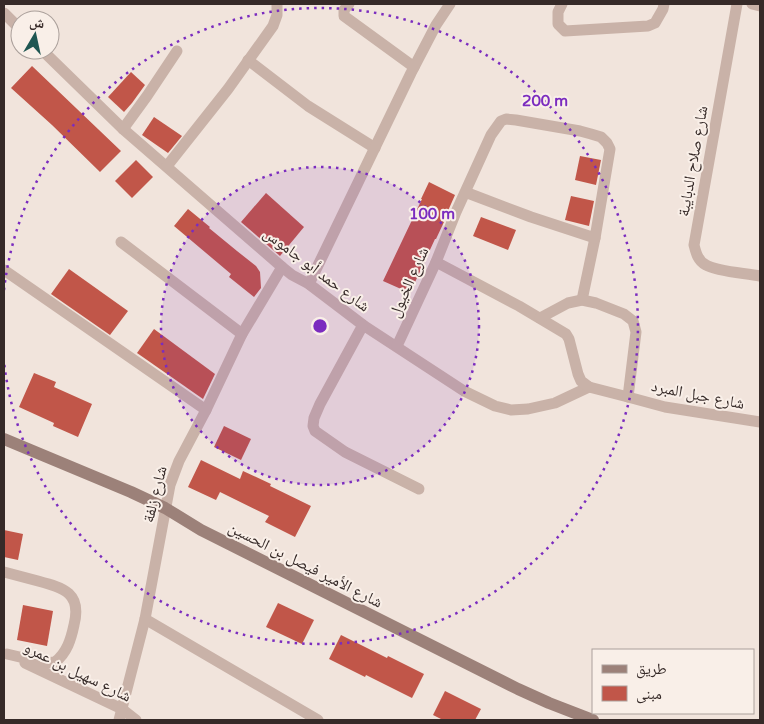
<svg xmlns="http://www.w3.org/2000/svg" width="764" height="724" viewBox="0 0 764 724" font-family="'Varela Round','Noto Naskh Arabic',sans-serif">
<rect width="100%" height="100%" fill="#f1e4dc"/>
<!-- building -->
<g fill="#c15649">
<path d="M32,66L121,151L100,172L52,125L11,88Z"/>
<path d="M131,72L145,85L132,103L124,112L108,97Z"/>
<path d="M154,117L182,136L168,153L142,135Z"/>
<path d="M580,156L601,160L596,185L575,180Z"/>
<path d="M136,160L153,177L132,198L115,181Z"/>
<path d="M429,182L455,195L443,222H444L436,239H435L410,293L383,281L422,199H421Z"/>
<path d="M266,193L304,227L280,256L241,222Z"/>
<path d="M571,196L594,201L589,226L565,220Z"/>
<path d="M188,209L210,227L209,228L237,251L256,266L260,272L261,288L254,297L229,277L231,274L174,226Z"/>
<path d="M481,217L516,230L508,250L473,236Z"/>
<path d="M69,269L128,311L110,335L51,294Z"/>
<path d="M154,329L215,374L203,399L137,353Z"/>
<path d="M34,373L56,382L54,387L92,404L78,437L53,426L54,423L19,407Z"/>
<path d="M224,426L251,439L241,460L214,447Z"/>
<path d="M201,460L240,479L243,471L271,484L270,486L311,506L295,537L265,522L269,516L220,492L216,500L188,487Z"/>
<path d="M4,530L23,534L18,560L4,557Z"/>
<path d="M278,603L314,620L302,644L266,627Z"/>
<path d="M23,605L53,611L47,646L17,640Z"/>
<path d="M341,635L387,658L388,656L424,674L412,698L366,675L365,677L329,659Z"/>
<path d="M445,691L481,709L475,720H443L433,715Z"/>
</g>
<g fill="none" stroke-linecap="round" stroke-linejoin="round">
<!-- street -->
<g stroke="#c9b2a8" stroke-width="11">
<path d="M349,4L344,10V16L414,67"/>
<path d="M562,4L558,12V24L565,31L648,26L655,23L663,9L664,4"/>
<path d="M737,4L694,245C696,253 698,261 706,265C718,272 746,273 760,276"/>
<path d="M752,4L760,6"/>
<path d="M4,13L20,29"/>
<path d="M42,50L123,129L282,267L292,275L309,284L363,325L464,391L495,406L511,410L528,409L555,403L589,387"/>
<path d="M248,60L308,106L375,148"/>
<path d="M123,129L147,96L177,51"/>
<path d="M167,166L228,89L273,26L277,15V4"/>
<path d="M121,242L242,334"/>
<path d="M436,262L519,306L566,334L569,339L578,374L581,381L589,387L628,397"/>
<path d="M4,270L206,410"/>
<path d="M309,284L411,73L436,25L450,4"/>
<path d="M582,300L595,238"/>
<path d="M540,318L568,303L582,300L596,303L624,314L633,321L636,332L628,397L665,407L760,422"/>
<path d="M363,325L320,404L314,418L313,426L315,431L345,452L419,489"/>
<path d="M397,346L436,262L456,212L491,135L501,121L506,119L516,120L580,131L591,134L601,137L607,143L610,149L595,238L531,217L465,192"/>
<path d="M4,572C15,575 27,578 38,581C64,588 82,593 74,625C71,639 67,653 55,662L45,663L7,654"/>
<path d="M145,619L318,720"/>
<path d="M25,663L122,709L136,720"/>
<path d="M119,720L145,619L170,485L179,461L206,410L242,334L282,267"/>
</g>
<!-- secondary -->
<path stroke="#9c8179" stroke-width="12" d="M4,439L131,492L165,508L201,530L518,689L549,703L593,720"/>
</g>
<!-- distance rings -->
<circle cx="320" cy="326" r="159" fill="#7b2cbf" fill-opacity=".12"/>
<g fill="none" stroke="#7b2cbf" stroke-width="2.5" stroke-dasharray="2.5 5">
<circle cx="320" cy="326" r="159"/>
<path d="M4 290A318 318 0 1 1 4 362"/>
</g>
<g text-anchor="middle" stroke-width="4" stroke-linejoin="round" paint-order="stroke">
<!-- street labels -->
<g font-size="16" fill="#362a28" stroke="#f9efe8">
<text transform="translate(692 161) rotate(-80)" y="6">شارع صلاح الدبايبة</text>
<text transform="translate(317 269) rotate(37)" y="6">شارع حمد أبو جاموس</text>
<text transform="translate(408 282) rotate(-66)" y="6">شارع الخيول</text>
<text transform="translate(698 394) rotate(11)" y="6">شارع جبل المبرد</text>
<text transform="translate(154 494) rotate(-76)" y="6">شارع زلفة</text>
<text transform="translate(306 564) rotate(27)" y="6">شارع الأمير فيصل بن الحسين</text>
<text transform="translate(78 671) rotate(26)" y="6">شارع سهيل بن عمرو</text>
</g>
</g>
<circle cx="320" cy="326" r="8" fill="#7b2cbf" stroke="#f9efe8" stroke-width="2.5"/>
<g font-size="15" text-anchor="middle" font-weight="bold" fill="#7b2cbf" stroke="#f9efe8" stroke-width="4" stroke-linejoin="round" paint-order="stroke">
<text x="545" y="106">200 m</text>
<text x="432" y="219">100 m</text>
</g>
<!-- border -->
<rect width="764" height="724" fill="none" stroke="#362a28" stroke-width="10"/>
<!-- legend -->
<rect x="592" y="649" width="162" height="65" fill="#f9efe8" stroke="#aba09b"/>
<rect x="602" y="665" width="25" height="8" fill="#9c8179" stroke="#aba09b"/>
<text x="636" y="674" font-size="15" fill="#362a28">طريق</text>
<rect x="602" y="686" width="25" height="15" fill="#c15649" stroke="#aba09b"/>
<text x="636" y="699" font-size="15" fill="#362a28">مبنى</text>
<!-- north arrow -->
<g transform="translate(35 35) rotate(9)"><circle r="24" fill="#f9efe8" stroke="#aba09b"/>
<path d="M0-4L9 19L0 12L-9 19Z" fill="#1f5652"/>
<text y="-8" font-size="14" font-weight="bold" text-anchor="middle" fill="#362a28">ش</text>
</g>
</svg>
